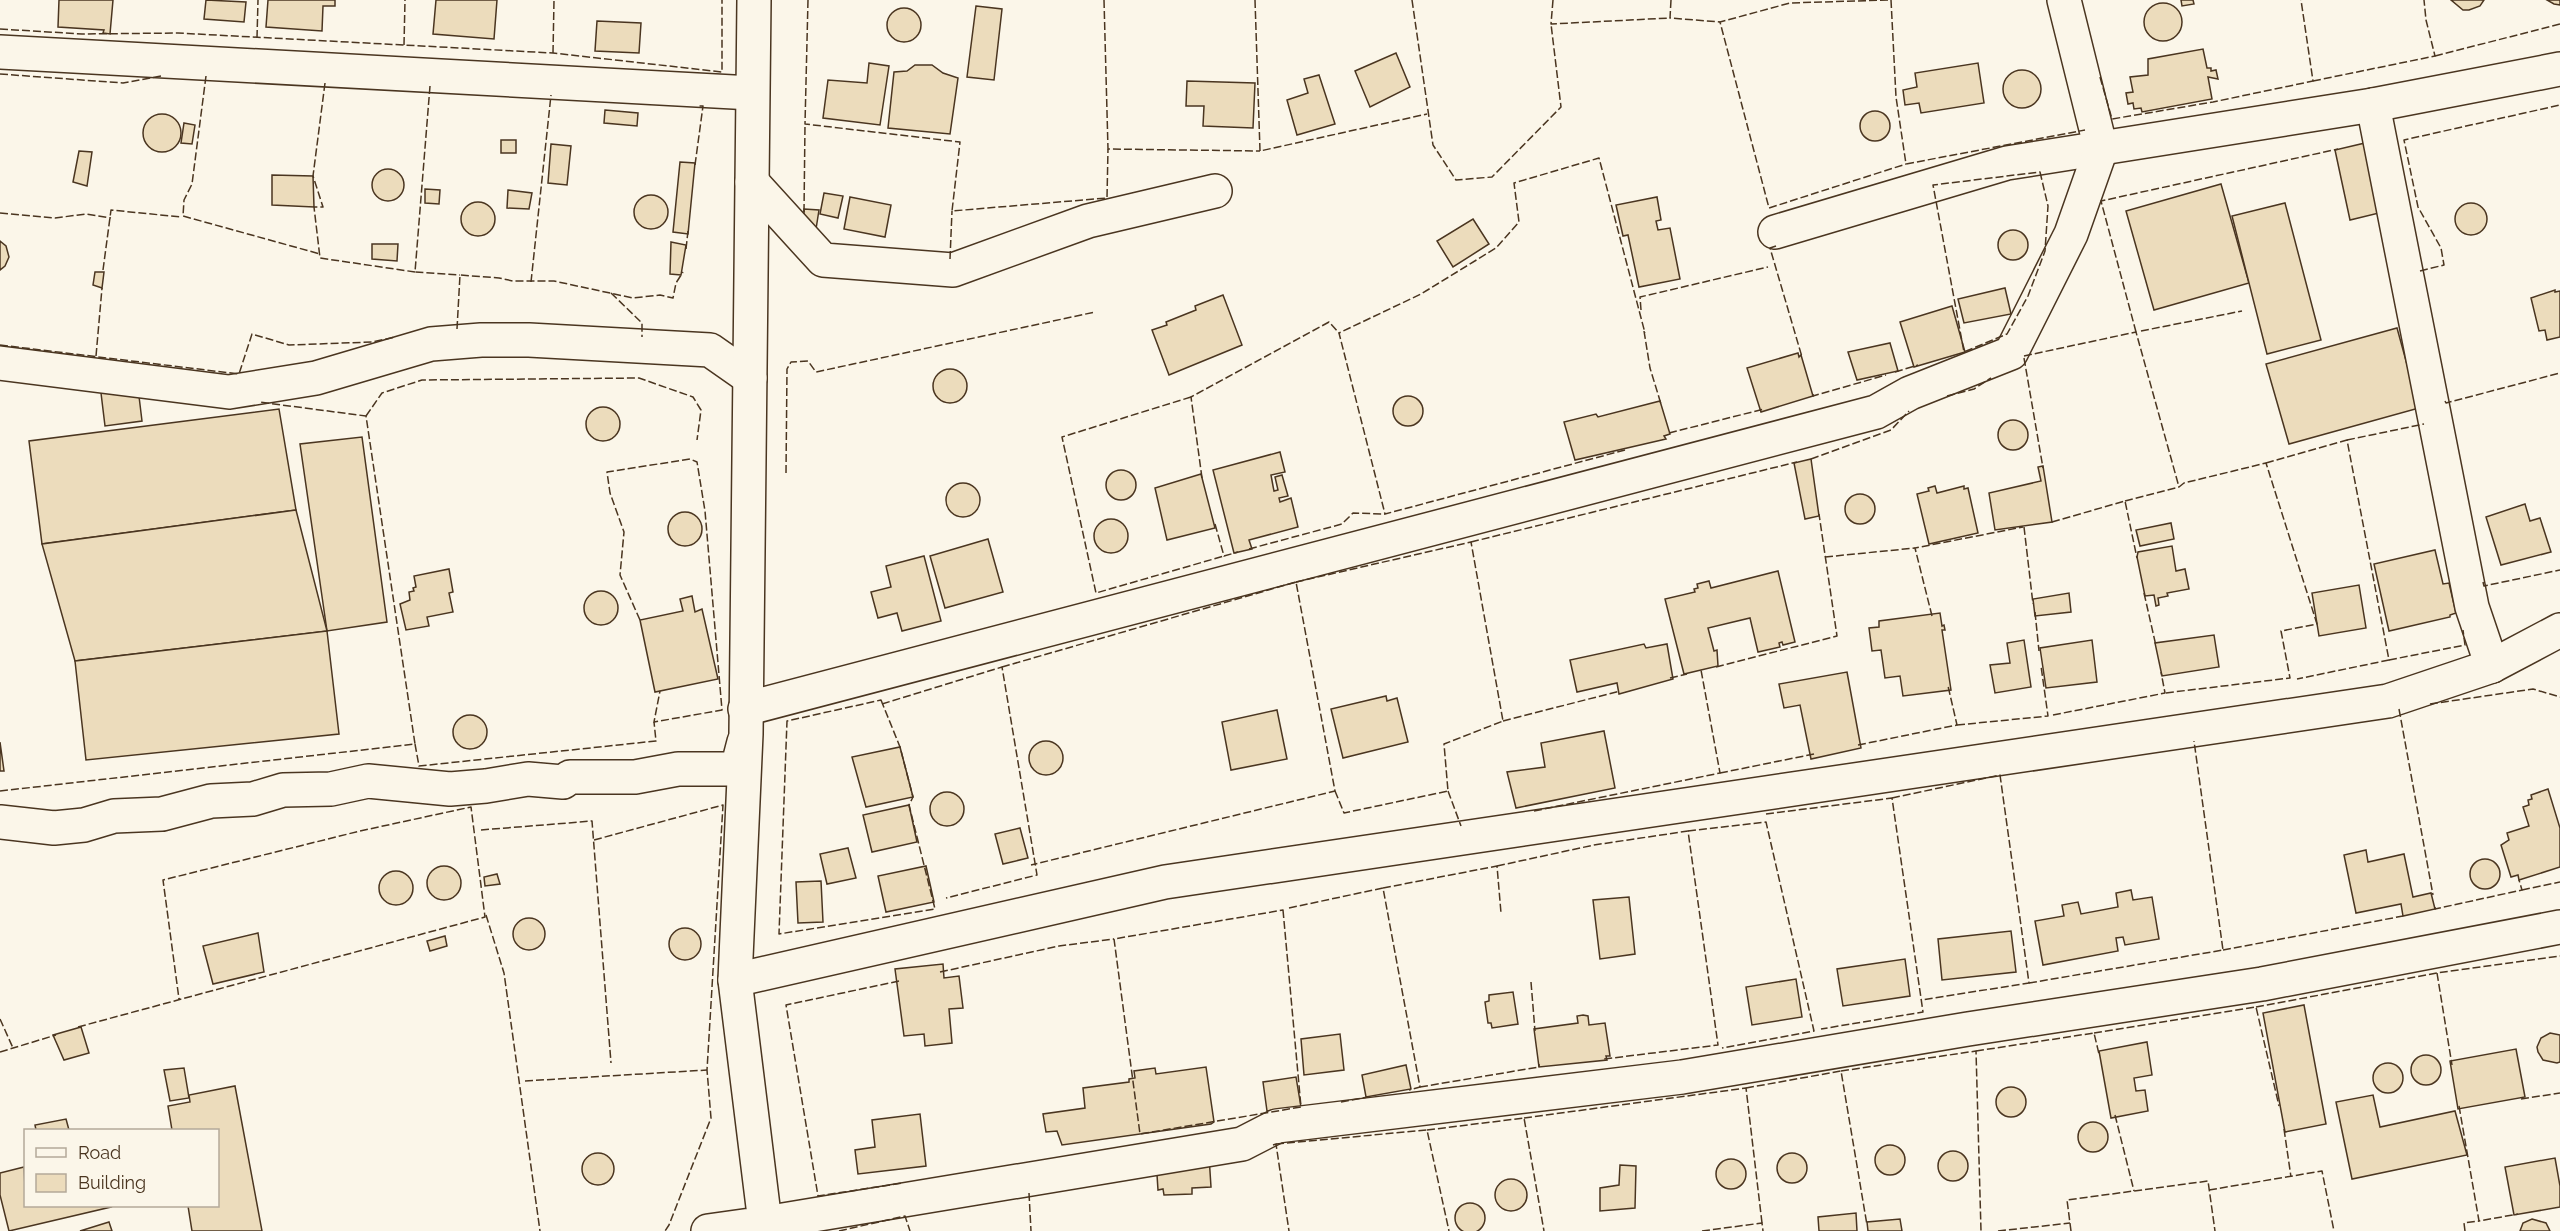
<svg xmlns="http://www.w3.org/2000/svg" width="2560" height="1231" viewBox="0 0 2560 1231" font-family="Raleway,sans-serif">
<rect width="100%" height="100%" fill="#fbf6e9"/>
<!-- building -->
<g fill="#ecdcbc" stroke="#4a3520" stroke-width="1.5">
<path d="M59,0H113L110,34L103,33L104,30L58,27Z"/>
<path d="M206,0L246,2L244,22L204,19Z"/>
<path d="M268,0H335V6H323L322,31L266,27Z"/>
<path d="M436,0H497L494,39L433,34Z"/>
<path d="M2181,0H2193L2194,4L2182,6Z"/>
<path d="M2451,0H2484L2480,6L2469,10H2463Z"/>
<path d="M2547,0H2560V5L2554,4Z"/>
<circle cx="2163" cy="22" r="19"/>
<path d="M976,6L1002,9L994,80L967,77Z"/>
<circle cx="904" cy="25" r="17"/>
<path d="M597,21L641,23L639,53L595,51Z"/>
<path d="M2203,49L2207,68H2211V71L2216,70L2218,79L2208,77L2212,99L2142,112L2141,108L2134,109L2133,103L2128,104L2126,93L2133,92L2130,77L2148,75V59Z"/>
<path d="M1396,53L1410,87L1370,107L1355,71Z"/>
<path d="M869,63L889,66L880,125L823,118L828,80L867,83Z"/>
<path d="M1978,63L1984,103L1921,113L1919,103L1905,105L1903,90L1917,87L1915,73Z"/>
<path d="M915,65H932L943,73L958,78L950,134L888,128L894,72L907,71Z"/>
<circle cx="2022" cy="89" r="19"/>
<path d="M1319,75L1335,124L1297,135L1287,100L1308,93L1304,79Z"/>
<path d="M1187,81L1255,83L1253,128L1203,126L1204,106H1186Z"/>
<path d="M605,110L638,113L637,126L604,123Z"/>
<circle cx="1875" cy="126" r="15"/>
<circle cx="162" cy="133" r="19"/>
<path d="M184,123L195,125L192,144L181,143Z"/>
<rect x="501" y="140" width="15" height="13"/>
<path d="M2365,143L2379,213L2350,220L2335,150Z"/>
<path d="M551,144L571,146L567,185L548,183Z"/>
<path d="M79,151L92,152L87,186L73,182Z"/>
<path d="M680,162L695,163L688,234L673,232Z"/>
<circle cx="388" cy="185" r="16"/>
<path d="M272,175L313,176L314,207L272,205Z"/>
<path d="M2221,184L2249,283L2154,310L2126,211Z"/>
<path d="M425,189L440,190L439,204L425,203Z"/>
<path d="M508,190L532,193L529,209L507,208Z"/>
<path d="M824,193L843,196L838,218L820,214Z"/>
<circle cx="651" cy="212" r="17"/>
<path d="M850,197L891,205L885,237L844,229Z"/>
<path d="M1657,197L1661,220L1656,221L1658,230L1670,228L1680,279L1639,287L1628,235L1623,236L1616,205Z"/>
<circle cx="478" cy="219" r="17"/>
<circle cx="2471" cy="219" r="16"/>
<path d="M2285,203L2321,340L2267,354L2232,216Z"/>
<path d="M804,209L819,210L816,229L804,228Z"/>
<path d="M1473,219L1489,244L1453,267L1437,241Z"/>
<circle cx="2013" cy="245" r="15"/>
<path d="M0,241L6,246L9,257L5,266L0,270Z"/>
<path d="M671,242L686,245L681,275L670,274Z"/>
<path d="M372,244H398L397,261L372,259Z"/>
<path d="M95,272H104L102,288L93,285Z"/>
<path d="M2005,288L2011,314L1964,323L1958,299Z"/>
<path d="M2555,290V292L2560,291V337L2547,340L2545,330L2539,331L2531,298Z"/>
<path d="M1223,295L1242,345L1169,375L1152,330L1167,325L1166,322L1196,310L1195,306Z"/>
<path d="M1952,306L1965,352L1914,367L1900,322Z"/>
<path d="M2397,328L2419,408L2289,444L2266,364Z"/>
<path d="M1890,343L1898,371L1857,380L1848,352Z"/>
<path d="M1798,353L1799,357L1801,355L1813,396L1761,412L1747,368Z"/>
<circle cx="950" cy="386" r="17"/>
<path d="M138,388L142,421L105,426L101,393Z"/>
<circle cx="1408" cy="411" r="15"/>
<path d="M1660,401L1670,434L1664,436L1666,439L1575,460L1564,422L1596,414L1598,417Z"/>
<circle cx="603" cy="424" r="17"/>
<path d="M279,409L296,510L42,544L29,441Z"/>
<circle cx="2013" cy="435" r="15"/>
<path d="M362,437L387,622L327,631L300,444Z"/>
<path d="M1280,452L1285,472L1271,475L1273,486L1274,491L1278,490L1275,477L1282,475L1288,496L1279,498L1280,502L1291,498L1298,527L1249,540L1252,549L1234,553L1213,470Z"/>
<path d="M1811,459L1819,516L1805,519L1794,463Z"/>
<path d="M2043,466L2052,522L1995,530L1989,493L2041,481L2038,467Z"/>
<circle cx="1121" cy="485" r="15"/>
<path d="M1201,474L1215,528L1167,540L1155,488Z"/>
<circle cx="963" cy="500" r="17"/>
<path d="M1935,486L1937,493L1964,486V489L1968,488L1978,533L1929,544L1917,494L1929,491L1928,488Z"/>
<circle cx="1860" cy="509" r="15"/>
<path d="M2525,504L2530,521L2540,518L2551,552L2501,565L2486,517Z"/>
<path d="M296,510L327,631L75,661L42,544Z"/>
<circle cx="685" cy="529" r="17"/>
<circle cx="1111" cy="536" r="17"/>
<path d="M2171,523L2174,539L2140,546L2136,530Z"/>
<path d="M988,539L1003,592L945,608L930,556Z"/>
<path d="M2172,546L2176,571L2185,569L2189,589L2167,593L2168,596L2158,598L2159,605L2156,606L2154,595L2145,596L2137,557L2138,552Z"/>
<path d="M2435,550L2443,584L2449,583L2456,613L2450,615V617L2389,631L2374,564Z"/>
<path d="M924,556L941,621L902,631L897,613L878,618L871,592L891,587L886,566Z"/>
<path d="M449,569L453,592L449,593L453,612L427,617L429,626L406,630L400,604L410,600L409,592L414,591L413,588L416,587L414,576Z"/>
<path d="M1778,571L1795,642L1783,645L1782,642L1779,643L1780,647L1758,652L1750,618L1708,628L1714,651L1717,650L1718,666L1684,674L1665,599L1695,592L1694,589L1698,588L1697,584L1709,581L1711,588Z"/>
<path d="M2359,585L2366,628L2319,636L2312,593Z"/>
<circle cx="601" cy="608" r="17"/>
<path d="M2069,593L2071,612L2035,616L2033,599Z"/>
<path d="M692,596L695,612L702,609L718,679L655,692L640,620L683,611L680,599Z"/>
<path d="M1940,613L1942,626L1944,625L1945,630H1942L1951,690L1903,696L1900,676L1885,678L1881,650L1872,651L1869,628L1879,627V621Z"/>
<path d="M327,631L339,734L86,760L75,661Z"/>
<path d="M2214,635L2219,667L2162,676L2155,643Z"/>
<path d="M2024,640L2031,687L1995,693L1990,665L2010,663L2007,643Z"/>
<path d="M2092,640L2097,682L2046,688L2040,648Z"/>
<path d="M1644,644L1646,648L1667,644L1673,679L1619,694L1617,683L1577,692L1570,660Z"/>
<path d="M1847,672L1861,748L1811,759L1800,705L1784,708L1779,684Z"/>
<path d="M1386,696L1387,701L1397,698L1408,742L1343,758L1331,709Z"/>
<path d="M1277,710L1287,759L1231,770L1222,722Z"/>
<circle cx="470" cy="732" r="17"/>
<path d="M1604,731L1615,788L1516,808L1507,772L1545,767L1541,743Z"/>
<circle cx="1046" cy="758" r="17"/>
<path d="M0,742L4,771H0Z"/>
<path d="M900,747L913,797L866,807L852,757Z"/>
<path d="M2548,789L2560,828V867L2519,880L2518,875L2511,877L2501,845L2509,840L2507,833L2529,826L2523,807L2529,805L2528,800L2532,799L2531,795Z"/>
<circle cx="947" cy="809" r="17"/>
<path d="M909,805L917,842L872,852L863,815Z"/>
<path d="M1020,828L1028,858L1003,864L995,834Z"/>
<path d="M848,848L856,878L827,884L820,854Z"/>
<path d="M2366,850L2368,862L2404,854L2413,897L2431,893L2435,909L2403,916L2401,904L2356,913L2344,855Z"/>
<circle cx="2485" cy="874" r="15"/>
<path d="M926,866L934,902L886,912L878,876Z"/>
<circle cx="444" cy="883" r="17"/>
<circle cx="396" cy="888" r="17"/>
<path d="M497,874L500,884L485,886L484,877Z"/>
<path d="M821,881L823,922L798,923L796,882Z"/>
<path d="M2131,890L2133,900L2152,897L2159,939L2125,945L2123,937L2116,938L2118,951L2043,965L2035,921L2064,916L2062,905L2078,902L2081,914L2118,907L2116,893Z"/>
<path d="M1629,897L1635,954L1600,959L1593,900Z"/>
<circle cx="529" cy="934" r="16"/>
<circle cx="685" cy="944" r="16"/>
<path d="M2011,931L2016,972L1942,980L1938,939Z"/>
<path d="M258,933L264,972L213,984L203,946Z"/>
<path d="M445,936L447,946L430,951L427,941Z"/>
<path d="M1905,959L1910,996L1843,1006L1837,969Z"/>
<path d="M943,964L944,978L959,976L963,1008L949,1009L952,1043L925,1046L924,1034L904,1036L895,969Z"/>
<path d="M1796,979L1802,1017L1752,1025L1746,987Z"/>
<path d="M1513,992L1518,1024L1492,1028L1491,1023H1488L1485,1002L1489,1001V995Z"/>
<path d="M2304,1005L2326,1124L2285,1132L2263,1013Z"/>
<path d="M1583,1015L1588,1016L1589,1025L1605,1023L1610,1056H1606L1607,1060L1539,1067L1534,1029L1578,1023L1577,1016Z"/>
<path d="M81,1027L89,1053L64,1060L53,1035Z"/>
<path d="M2550,1033L2560,1035V1062L2557,1063L2543,1060L2538,1052L2537,1047L2541,1038Z"/>
<path d="M1340,1034L1344,1070L1304,1075L1301,1039Z"/>
<path d="M2147,1042L2152,1075L2134,1078L2136,1091L2145,1090L2148,1111L2111,1118L2099,1051Z"/>
<path d="M2516,1049L2525,1097L2458,1109L2450,1061Z"/>
<circle cx="2426" cy="1070" r="15"/>
<circle cx="2388" cy="1078" r="15"/>
<path d="M1406,1065L1411,1089L1366,1097L1362,1075Z"/>
<path d="M1206,1067L1214,1122L1211,1124L1062,1145L1057,1131L1046,1132L1043,1114L1085,1108L1083,1088L1129,1082V1079L1135,1078L1134,1071L1155,1068L1156,1074Z"/>
<path d="M184,1068L189,1098L170,1101L164,1070Z"/>
<path d="M1296,1077L1301,1107L1267,1111L1263,1082Z"/>
<path d="M235,1086L262,1231H192L188,1206H218V1130H172L168,1106L190,1102L189,1095Z"/>
<circle cx="2011" cy="1102" r="15"/>
<path d="M2373,1095L2380,1127L2455,1111L2467,1155L2352,1179L2336,1102Z"/>
<path d="M920,1114L926,1166L858,1174L855,1150L875,1147L872,1120Z"/>
<path d="M66,1119L69,1130H36L35,1125Z"/>
<circle cx="2093" cy="1137" r="15"/>
<circle cx="1890" cy="1160" r="15"/>
<circle cx="1953" cy="1166" r="15"/>
<circle cx="1792" cy="1168" r="15"/>
<circle cx="598" cy="1169" r="16"/>
<path d="M1209,1156L1211,1187L1192,1188V1194L1164,1195L1163,1189L1158,1190L1156,1159Z"/>
<path d="M2555,1158L2560,1186V1207L2514,1215L2505,1167Z"/>
<circle cx="1731" cy="1174" r="15"/>
<path d="M1620,1165L1636,1166L1635,1208L1600,1211V1188L1619,1185Z"/>
<path d="M24,1167L26,1206H110L111,1207L9,1231L0,1195V1173Z"/>
<circle cx="1511" cy="1195" r="16"/>
<circle cx="1470" cy="1218" r="15"/>
<path d="M1856,1213L1857,1231H1819L1818,1217Z"/>
<path d="M1900,1219L1902,1231H1868L1867,1222Z"/>
<path d="M2532,1219L2546,1223L2550,1231H2520L2523,1223Z"/>
<path d="M109,1222L112,1231H80Z"/>
</g>
<g fill="none" stroke-linecap="round" stroke-linejoin="round">
<defs>
<g id="minor">
<path d="M0,52L752,93"/>
<path d="M2373,105L2472,607L2492,666"/>
<path d="M752,182L823,260L953,270L1088,221L1215,191"/>
<path d="M1775,232L2007,163L2373,105L2560,69"/>
<path d="M0,363L229,392L316,378L431,344L481,340H529L710,350L750,378"/>
<path d="M745,709L1876,412L1910,393L2011,353L2071,234L2101,149L2064,0"/>
<path d="M0,822L54,828L84,825L114,816L162,814L211,801L253,799L283,790L331,789L368,781L450,789L486,786L528,779L563,782L570,777H635L678,769H737L744,742"/>
<path d="M735,980L1165,882L2388,701L2492,666L2560,630"/>
<path d="M765,1223L1242,1144L1277,1126L1682,1077L1968,1029L2262,984L2560,927"/>
<path d="M708,1231L765,1223L735,980L746,734L754,0"/>
</g>
</defs>
<!-- minor casing -->
<use href="#minor" stroke="#4a3520" stroke-width="36"/>
<!-- minor -->
<use href="#minor" stroke="#fbf6e9" stroke-width="33"/>
<!-- fence -->
<g stroke="#4a3520" stroke-width="1.5" stroke-dasharray="8 3" stroke-linecap="butt">
<path d="M808,0L805,124L960,142L952,211L1107,198L1108,149"/>
<path d="M1104,0L1108,149L1260,151"/>
<path d="M1255,0L1260,151L1427,114"/>
<path d="M1412,0L1433,145L1456,180L1492,177L1561,107L1551,24"/>
<path d="M1553,0L1551,24L1670,18"/>
<path d="M1671,0L1670,18L1720,22"/>
<path d="M1888,0L1790,3L1720,22L1769,208L1906,164"/>
<path d="M1891,0L1896,97L1906,164L2085,130"/>
<path d="M0,29L82,34L178,33L553,53L722,72V0"/>
<path d="M257,38L258,0"/>
<path d="M404,45L405,0"/>
<path d="M553,53L554,0"/>
<path d="M2435,56L2560,24"/>
<path d="M0,74L123,83L161,76"/>
<path d="M206,76L192,184L184,200L183,216L320,254"/>
<path d="M2100,77L2112,119L2213,102L2313,81L2301,0"/>
<path d="M2313,81L2435,56L2426,20L2424,0"/>
<path d="M325,83L313,176L323,207H314L320,258L415,272"/>
<path d="M430,86L415,272L460,275"/>
<path d="M695,165L703,106H699"/>
<path d="M2040,172L2048,206L2045,251L2028,296L2007,334L1964,352L1933,185Z"/>
<path d="M804,212L805,124"/>
<path d="M0,213L55,218L86,214L111,218"/>
<path d="M1776,246L1770,248L1802,357"/>
<path d="M686,249L688,231"/>
<path d="M950,259L952,211"/>
<path d="M103,270L111,210L181,217"/>
<path d="M2420,271L2444,265L2441,248L2418,207L2404,140L2560,105"/>
<path d="M531,282L551,95"/>
<path d="M611,293L642,323V337"/>
<path d="M1641,310L1640,297L1768,267"/>
<path d="M457,329L460,275L499,278L513,281H554L633,298L660,295L673,298L676,283L683,272"/>
<path d="M1644,331L1650,368L1661,404"/>
<path d="M2141,331L2242,311"/>
<path d="M2136,332L2101,201L2338,149"/>
<path d="M0,345L239,374L252,334L289,345L372,342L396,337"/>
<path d="M96,356L102,288"/>
<path d="M2024,356L2136,332L2179,487"/>
<path d="M2024,358L2043,468"/>
<path d="M1895,372L1918,365"/>
<path d="M1813,394V396L1886,375"/>
<path d="M1947,396L1974,389L1991,378"/>
<path d="M1191,397L1062,437L1096,593L1224,556"/>
<path d="M2445,401L2446,403L2560,373"/>
<path d="M366,416L382,393L422,380L639,378L693,397L701,410L697,440"/>
<path d="M1669,433L1764,409"/>
<path d="M2347,440L2424,424"/>
<path d="M1625,450L1385,514L1339,333L1421,294L1496,248L1519,222L1514,183L1599,158L1645,333"/>
<path d="M1811,459L1891,430L1909,411"/>
<path d="M2266,463L2347,440L2389,660L2297,679"/>
<path d="M786,473L787,369L791,362L808,361L816,372L1095,312"/>
<path d="M1202,478L1191,397L1329,322L1339,333"/>
<path d="M2125,501L2179,487L2184,483L2266,463L2317,624L2281,631L2290,678L2165,693"/>
<path d="M2052,522L2125,501L2137,558"/>
<path d="M1215,524L1224,556L1238,552"/>
<path d="M2024,527L2033,604"/>
<path d="M1471,542L1797,462"/>
<path d="M1249,549L1342,524L1353,513L1385,514"/>
<path d="M1825,557L1915,548"/>
<path d="M1296,582L1471,542L1503,721L1444,744L1448,791L1344,813L1335,791"/>
<path d="M2483,582L2484,586L2560,570"/>
<path d="M2144,593L2156,646"/>
<path d="M2035,612L2039,651"/>
<path d="M1932,616L1915,548L2023,527"/>
<path d="M640,620L620,575L624,532L610,493L607,472L690,459L697,462L705,511L722,710L654,722L660,691"/>
<path d="M2389,660L2465,645L2463,630"/>
<path d="M1002,667L1296,582L1335,791L1031,865"/>
<path d="M1716,667L1837,636L1819,514"/>
<path d="M1670,678L1687,674"/>
<path d="M881,700L900,747L913,797L909,805L935,909L779,934L787,721Z"/>
<path d="M882,704L1002,667L1037,875L946,898"/>
<path d="M2430,704L2533,689L2560,697"/>
<path d="M2399,709L2433,895"/>
<path d="M2053,715L2165,693L2161,672"/>
<path d="M1503,721L1620,691"/>
<path d="M1957,725L2048,716L2041,666"/>
<path d="M415,744L419,766L656,741L654,722"/>
<path d="M1858,745L1957,725L1948,686"/>
<path d="M1720,773L1814,754"/>
<path d="M0,791L415,744L366,416L259,402"/>
<path d="M1448,791L1461,826"/>
<path d="M1892,798L2000,775L2029,983L1921,1000"/>
<path d="M1534,811L1720,773L1701,670L1699,671"/>
<path d="M1766,814L1892,798L1923,1012L1821,1029"/>
<path d="M481,830L592,821L611,1063"/>
<path d="M1688,831L1766,822L1814,1031L1722,1048"/>
<path d="M594,840L723,805L707,1070L711,1118L669,1225L665,1231"/>
<path d="M1497,866L1594,845L1688,831L1718,1045L1604,1059"/>
<path d="M1383,888L1497,866L1501,913"/>
<path d="M2522,890L2560,882"/>
<path d="M2435,907V909L2522,890L2519,880"/>
<path d="M1289,908L1383,888L1420,1087L1409,1090"/>
<path d="M1283,910L1301,1107L1140,1134L1114,939Z"/>
<path d="M486,915L504,973L540,1231"/>
<path d="M2223,950L2403,916"/>
<path d="M940,972L1059,946L1114,939"/>
<path d="M2437,973L2452,1065"/>
<path d="M899,981L786,1005L818,1196L903,1183"/>
<path d="M1531,982L1535,1031"/>
<path d="M2029,983L2223,950L2194,741"/>
<path d="M2256,1007L2437,973L2560,956"/>
<path d="M0,1019L13,1048"/>
<path d="M78,1027L485,917L471,807L360,831L163,880L179,999"/>
<path d="M2094,1033L2256,1007L2279,1106"/>
<path d="M1976,1051L2094,1033L2099,1054"/>
<path d="M0,1052L56,1035"/>
<path d="M1841,1071L1976,1051L1981,1231"/>
<path d="M525,1081L707,1070"/>
<path d="M1420,1087L1539,1067V1064"/>
<path d="M1746,1088L1841,1071L1867,1225"/>
<path d="M2521,1099L2560,1093"/>
<path d="M1341,1102L1368,1097"/>
<path d="M2459,1106L2479,1221L2518,1214"/>
<path d="M2115,1115L2134,1191"/>
<path d="M1524,1118L1746,1088L1762,1223"/>
<path d="M2284,1129L2291,1177"/>
<path d="M1427,1130L1524,1118L1544,1231"/>
<path d="M1276,1144L1427,1130L1449,1231"/>
<path d="M1273,1145L1276,1144L1289,1231"/>
<path d="M2209,1190L2322,1171L2334,1231"/>
<path d="M1029,1193L1031,1231"/>
<path d="M839,1231L905,1216L910,1231"/>
<path d="M1702,1231L1762,1223L1763,1231"/>
<path d="M1998,1231L2070,1223"/>
<path d="M2071,1231L2067,1200L2208,1181L2215,1231"/>
<path d="M2465,1231L2464,1223L2479,1221"/>
</g>
</g>
<!-- legend -->
<rect x="24" y="1129" width="195" height="78" fill="#fbf6e9" stroke="#b4a999" stroke-width="1.5"/>
<rect x="36" y="1148" width="30" height="9" fill="#fbf6e9" stroke="#b4a999" stroke-width="1.5"/>
<text x="78" y="1159" font-size="18" fill="#4a3520">Road</text>
<rect x="36" y="1174" width="30" height="18" fill="#ecdcbc" stroke="#b4a999" stroke-width="1.5"/>
<text x="78" y="1189" font-size="18" fill="#4a3520">Building</text>
</svg>
